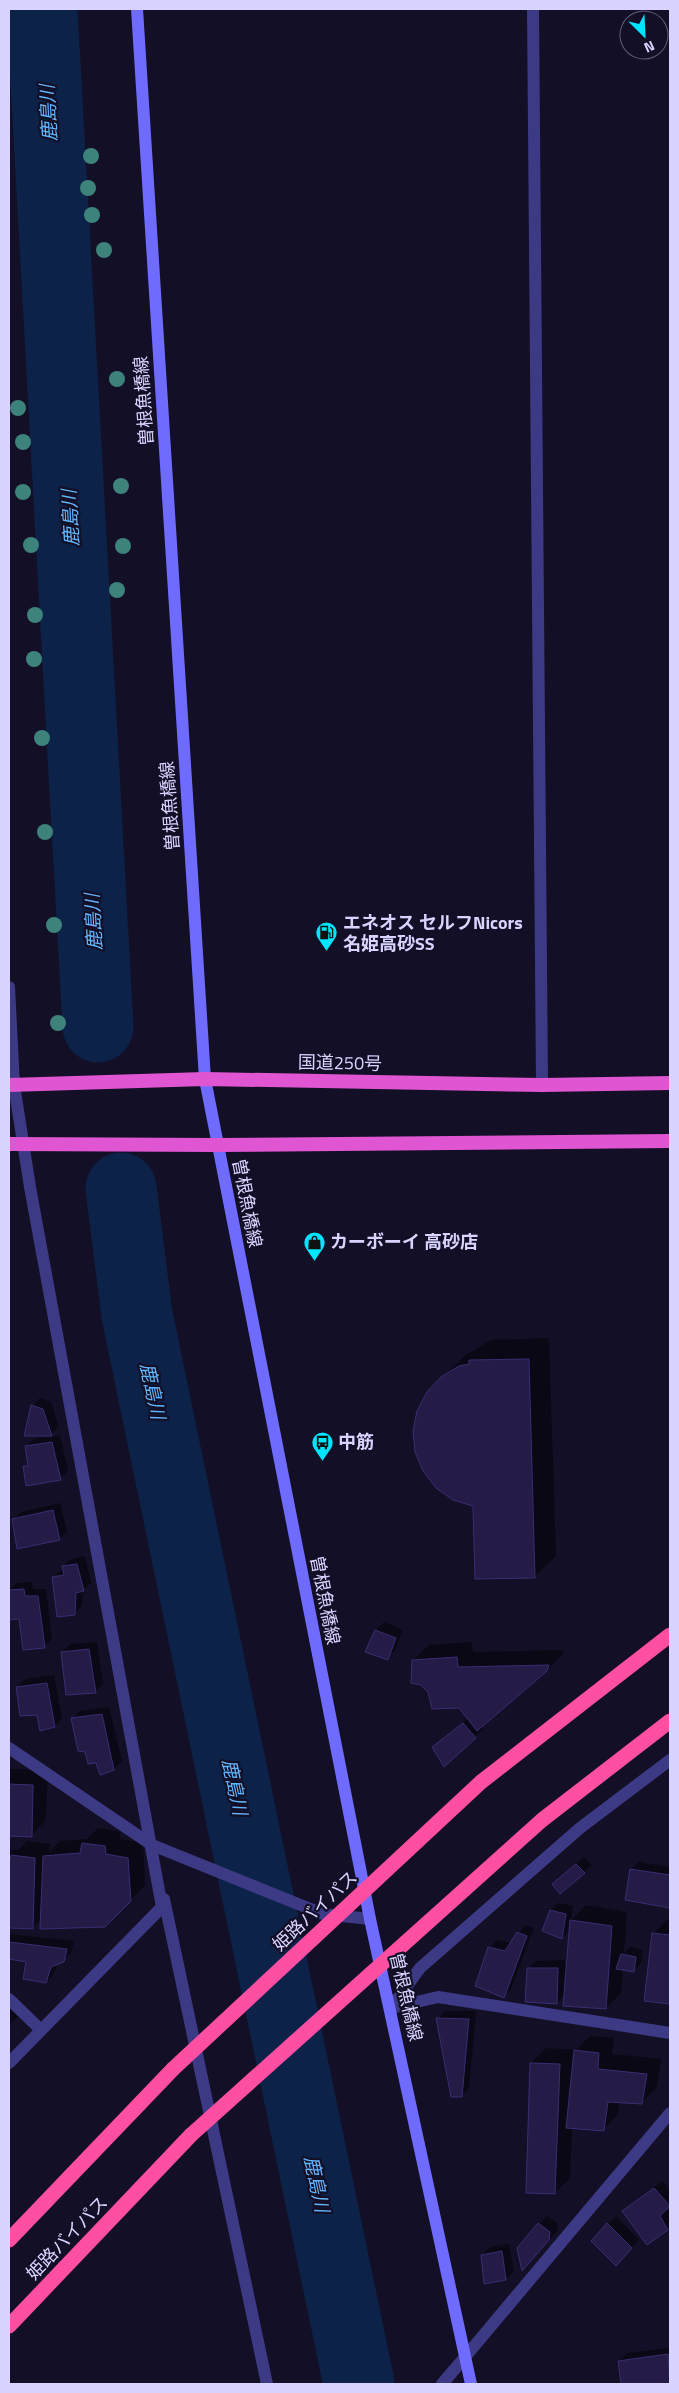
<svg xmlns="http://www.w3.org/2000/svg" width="679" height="2393" viewBox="0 0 679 2393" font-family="'Titillium Web','Noto Sans JP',sans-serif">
<rect width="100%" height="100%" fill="#130f26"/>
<!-- shadow -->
<g fill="#0007">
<path d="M549,1338L556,1556L535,1576L474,1505L428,1393L464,1356L491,1340Z"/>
<path d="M40,1398L51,1402L59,1427L51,1434L26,1435L33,1406Z"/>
<path d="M60,1435L68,1471L60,1479L24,1467L28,1463L26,1447L34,1439Z"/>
<path d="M60,1503L67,1531L60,1539L14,1520L21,1512Z"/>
<path d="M85,1556L91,1583L83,1590L82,1606L74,1613L53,1577L64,1569L63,1566L71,1559Z"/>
<path d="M32,1582L33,1589H46L52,1639L44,1647L20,1618L9,1590L17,1583Z"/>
<path d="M384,1622L403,1630L395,1650L388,1658L367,1651L376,1630Z"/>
<path d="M97,1642L103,1684L95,1692L62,1652L70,1644Z"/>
<path d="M471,1642L473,1652L563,1650L562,1655L547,1670L481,1727L483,1729L475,1737L433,1747L469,1718L460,1706L429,1691L413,1660L429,1645Z"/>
<path d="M54,1675L62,1718L55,1726L38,1714L17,1687L25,1679Z"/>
<path d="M109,1707L122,1761L114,1769L100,1773L97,1762L73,1719L80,1711Z"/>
<path d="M9,1769L48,1770L46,1820L31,1836L9,1835Z"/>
<path d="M98,1828L120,1832V1839L143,1843L145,1885L105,1926L42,1918L33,1928L9,1927V1850H18L27,1841L50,1844L49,1852L60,1841L87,1839Z"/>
<path d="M584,1857L592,1865L560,1892L553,1884Z"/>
<path d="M639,1862L670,1867V1906L627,1899L631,1870Z"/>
<path d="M558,1903L573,1906L571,1921L586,1905L627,1912L624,1953L630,1947L643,1950L641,1963L633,1971L623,1969L621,1993L606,2008L565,1994L557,2003L528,1969L536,1961L565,1960V1966H567L571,1929L562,1938L551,1910Z"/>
<path d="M668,1919H670V2003L645,2000L653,1934Z"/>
<path d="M525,1925L534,1928L511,1989L503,1997L489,1948L497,1940L511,1943Z"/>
<path d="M9,1934L74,1941L71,1953L57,1964L54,1974L46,1982L27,1961L9,1958Z"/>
<path d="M9,2008L18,2016L9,2025Z"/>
<path d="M445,2011H476L469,2088L461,2096L438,2019Z"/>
<path d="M590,2036L614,2038L612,2054L661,2059L657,2087L642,2102L620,2101L618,2114L603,2130L572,2127L570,2178L555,2193L531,2063L546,2048L576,2050Z"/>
<path d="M662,2181L670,2190V2205L667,2208L670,2213V2226L667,2229L624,2211Z"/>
<path d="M547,2216L558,2224L557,2231L530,2261L539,2224Z"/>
<path d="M616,2216L639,2240L616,2264L592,2241Z"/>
<path d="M509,2244L514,2272L506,2279L482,2255L490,2247Z"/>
<path d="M670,2348V2384H622L619,2361L627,2353Z"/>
</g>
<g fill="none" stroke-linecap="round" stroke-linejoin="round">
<!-- river -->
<g stroke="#0c2248" stroke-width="71">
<path d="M42,9L98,1027"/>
<path d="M121,1188L137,1315L359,2384"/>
</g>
</g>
<!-- building -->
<g fill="#241b47" stroke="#3b2d73">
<path d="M529,1359L535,1578L475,1579L473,1506L453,1500L436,1488L423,1471L415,1452L413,1431L417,1411L427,1392L441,1377L459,1366L469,1364V1360Z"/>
<path d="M31,1405L43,1409L52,1436H24Z"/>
<path d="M52,1442L61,1480L26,1486L23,1466H28L25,1446Z"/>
<path d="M53,1510L60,1540L17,1549L12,1519Z"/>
<path d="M77,1564L84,1591L76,1593L75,1615L57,1617L52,1577L64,1575L62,1566Z"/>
<path d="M24,1589L25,1596H38L45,1648L23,1650L19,1619L9,1620V1590Z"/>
<path d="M375,1630L396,1638L388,1660L365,1652Z"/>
<path d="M89,1649L96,1693L66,1695L61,1652Z"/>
<path d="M457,1657L458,1667L549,1665L547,1671L477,1731L459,1708L432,1709L428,1692L421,1685L411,1683L412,1660Z"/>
<path d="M47,1683L55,1727L40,1731L37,1715L20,1716L16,1687Z"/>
<path d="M102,1714L114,1770L100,1775L96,1763L88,1764L85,1752L78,1751L71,1718Z"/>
<path d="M463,1723L476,1738L444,1767L432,1747Z"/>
<path d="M9,1784L33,1785L32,1837L9,1836Z"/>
<path d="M82,1843L105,1846L106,1854L128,1858L131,1901L105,1927L40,1929L43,1856L80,1853Z"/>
<path d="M11,1855L35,1858L33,1929L9,1928V1865Z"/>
<path d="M576,1864L585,1873L560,1894L552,1884Z"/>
<path d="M630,1869L670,1875V1908L625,1900Z"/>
<path d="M550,1910L566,1914L562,1939L542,1931Z"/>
<path d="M570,1920L612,1926L606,2009L563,2006Z"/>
<path d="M517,1932L527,1936L504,1998L475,1986L488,1947L505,1951Z"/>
<path d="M652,1933L670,1935V2004L644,2001Z"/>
<path d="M9,1942L67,1949L64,1962L51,1967L46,1983L23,1979L26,1962L9,1959Z"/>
<path d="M621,1954L636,1957L634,1972L616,1969Z"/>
<path d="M527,1968H558L557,2004L525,2002Z"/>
<path d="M436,2018L469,2019L462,2097H451Z"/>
<path d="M574,2050L599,2053L598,2069L647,2074L642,2104L608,2102L604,2131L566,2128Z"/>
<path d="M530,2063L560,2064L555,2194L526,2193Z"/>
<path d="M654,2188L670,2206L660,2216L668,2230L647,2245L622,2211Z"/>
<path d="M538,2223L550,2232L549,2240L522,2271L517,2248Z"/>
<path d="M607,2223L632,2248L616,2266L591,2241Z"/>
<path d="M502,2251L506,2280L484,2284L481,2255Z"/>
<path d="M668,2354L670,2384H621L618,2361Z"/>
</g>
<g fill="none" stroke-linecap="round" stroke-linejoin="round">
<!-- minor -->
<g stroke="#3d3a85" stroke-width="12">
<path d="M533,9L542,1085"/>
<path d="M9,987L14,1085L30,1187L162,1907L9,2063"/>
<path d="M9,1748L152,1845L323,1914L370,1919"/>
<path d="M164,1899L267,2384"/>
<path d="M9,1999L41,2030"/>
<path d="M391,2008L420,1968L580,1828L670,1760"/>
<path d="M391,2008L438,1997L670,2033"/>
<path d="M465,2357L670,2113"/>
</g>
<!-- tertiary -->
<path stroke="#3d3a85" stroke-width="12" d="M442,2384L465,2357"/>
<!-- secondary -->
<path stroke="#6f6bff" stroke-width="12" d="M137,9L205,1079L370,1919L471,2384"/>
<!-- trunk -->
<g stroke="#e055d1" stroke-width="14">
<path d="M9,1085L205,1079L542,1085L670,1083"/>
<path d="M9,1144L217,1145L670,1141"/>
</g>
<!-- motorway -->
<g stroke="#ff4fa3" stroke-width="15">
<path d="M9,2240L173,2069"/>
<path d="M9,2326L191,2135"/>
</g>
<!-- motorway-bridge -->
<g stroke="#ff4fa3" stroke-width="15">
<path d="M173,2069L481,1782L670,1635"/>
<path d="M191,2135L542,1820L670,1721"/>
</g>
</g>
<!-- trees -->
<g fill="#3d827b">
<circle cx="91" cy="156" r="8"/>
<circle cx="88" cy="188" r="8"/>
<circle cx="92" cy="215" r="8"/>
<circle cx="104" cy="250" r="8"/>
<circle cx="117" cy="379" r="8"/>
<circle cx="18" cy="408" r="8"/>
<circle cx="23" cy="442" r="8"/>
<circle cx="121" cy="486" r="8"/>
<circle cx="23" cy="492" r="8"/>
<circle cx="31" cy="545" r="8"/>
<circle cx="123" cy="546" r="8"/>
<circle cx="117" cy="590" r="8"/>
<circle cx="35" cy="615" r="8"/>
<circle cx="34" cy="659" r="8"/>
<circle cx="42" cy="738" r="8"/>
<circle cx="45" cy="832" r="8"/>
<circle cx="54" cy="925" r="8"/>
<circle cx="58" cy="1023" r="8"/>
</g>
<!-- icons -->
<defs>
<symbol id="fuel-pin" viewBox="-11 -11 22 30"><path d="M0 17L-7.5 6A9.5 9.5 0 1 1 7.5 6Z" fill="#00e5ff" stroke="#130f26"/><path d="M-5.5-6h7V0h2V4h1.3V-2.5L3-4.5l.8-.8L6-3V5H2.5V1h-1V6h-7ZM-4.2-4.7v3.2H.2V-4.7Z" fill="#111"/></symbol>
<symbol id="shop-pin" viewBox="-11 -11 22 30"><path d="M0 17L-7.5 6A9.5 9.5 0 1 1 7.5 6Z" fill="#00e5ff" stroke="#130f26"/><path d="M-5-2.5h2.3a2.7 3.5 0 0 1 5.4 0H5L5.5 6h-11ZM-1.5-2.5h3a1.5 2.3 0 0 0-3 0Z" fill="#111"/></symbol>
<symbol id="bus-pin" viewBox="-11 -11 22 30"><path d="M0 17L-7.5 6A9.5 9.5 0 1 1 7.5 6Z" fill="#00e5ff" stroke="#130f26"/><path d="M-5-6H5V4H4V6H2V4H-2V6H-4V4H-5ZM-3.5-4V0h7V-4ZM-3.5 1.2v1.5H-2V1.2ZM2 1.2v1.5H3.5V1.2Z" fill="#111"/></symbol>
</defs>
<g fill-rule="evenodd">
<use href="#fuel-pin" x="314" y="920" width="25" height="34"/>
<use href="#shop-pin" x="302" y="1230" width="25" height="34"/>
<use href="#bus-pin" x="310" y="1430" width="25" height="34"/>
</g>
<g text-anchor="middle" stroke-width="4.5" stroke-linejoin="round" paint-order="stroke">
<!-- street labels -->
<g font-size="18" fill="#d9d4ff" stroke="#130f26">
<text transform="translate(144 401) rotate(-94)" y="6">曽根魚橋線</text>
<text transform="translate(170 806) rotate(-94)" y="6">曽根魚橋線</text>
<text transform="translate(340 1063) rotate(1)" y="6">国道250号</text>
<text transform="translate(247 1203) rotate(79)" y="6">曽根魚橋線</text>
<text transform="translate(325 1600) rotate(79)" y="6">曽根魚橋線</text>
<text transform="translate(315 1911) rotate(-43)" y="6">姫路バイパス</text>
<text transform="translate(406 1997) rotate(77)" y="6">曽根魚橋線</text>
<text transform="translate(67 2238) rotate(-46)" y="6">姫路バイパス</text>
</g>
<!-- poi labels -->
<g font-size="18" font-weight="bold" fill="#d9d4ff" stroke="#130f26" text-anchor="start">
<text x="343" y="929">エネオス セルフNicors<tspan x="343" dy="21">名姫高砂SS</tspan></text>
<text x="330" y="1248">カーボーイ 高砂店</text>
<text x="338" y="1448">中筋</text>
</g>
<!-- water labels -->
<g font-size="19" font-style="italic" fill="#62b6ff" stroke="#130f26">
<text transform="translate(48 113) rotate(-93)" y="7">鹿島川</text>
<text transform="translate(70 518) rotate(-93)" y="7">鹿島川</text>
<text transform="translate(93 922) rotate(-93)" y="7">鹿島川</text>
<text transform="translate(153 1391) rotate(78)" y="7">鹿島川</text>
<text transform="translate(235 1787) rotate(78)" y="7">鹿島川</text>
<text transform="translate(317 2184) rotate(78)" y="7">鹿島川</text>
</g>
</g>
<!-- border -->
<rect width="679" height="2393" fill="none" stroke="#d9d4ff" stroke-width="20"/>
<!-- north arrow -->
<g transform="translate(644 35) rotate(156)"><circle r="24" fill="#130f26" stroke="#625e7d"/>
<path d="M0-4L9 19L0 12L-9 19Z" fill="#00e5ff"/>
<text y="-8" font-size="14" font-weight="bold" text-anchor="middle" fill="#d9d4ff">N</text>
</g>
</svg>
